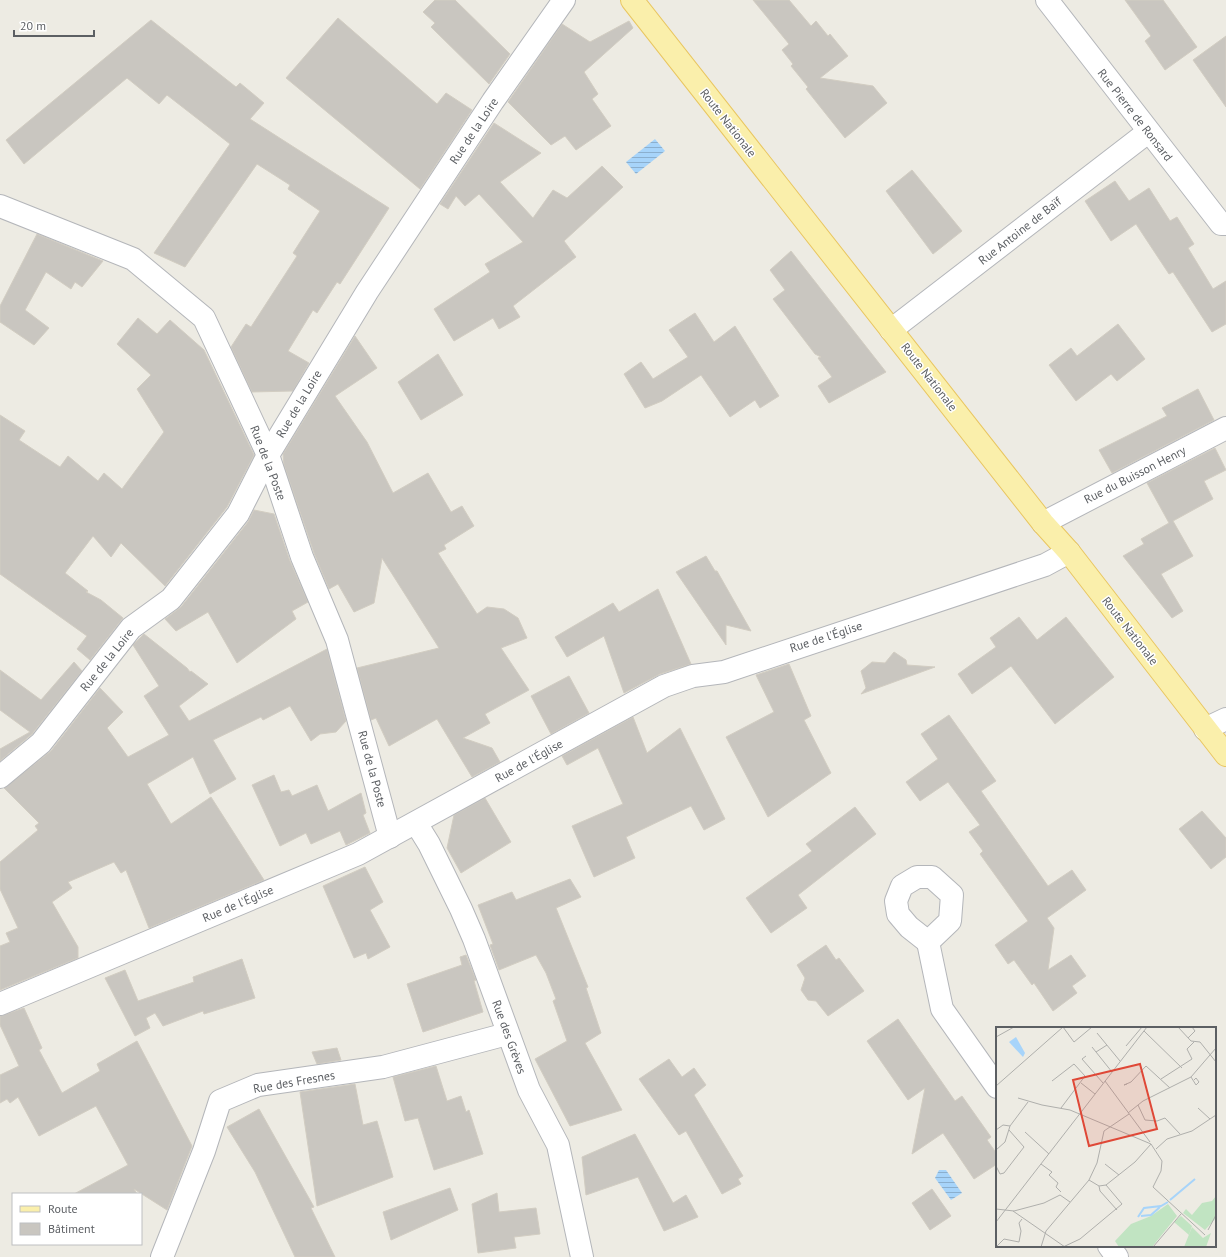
<svg xmlns="http://www.w3.org/2000/svg" width="1226" height="1257" viewBox="0 0 1226 1257" font-family="'PT Sans',sans-serif">
<defs>
<pattern id="water-rules" width="6" height="5" patternUnits="userSpaceOnUse"><rect width="6" height="5" fill="#a7d4fa"/><path d="M0 2.5h6" fill="none" stroke="#8bafce"/></pattern>
</defs>
<rect width="100%" height="100%" fill="#edebe3"/>
<!-- water -->
<g fill="url(#water-rules)">
<path d="M655,139L665,151L636,174L626,162Z"/>
<path d="M939,1170H946L962,1193L951,1200L935,1178Z"/>
</g>
<!-- building -->
<g fill="#c9c6c0" stroke="#d2cdc2">
<path d="M435,0H455L510,54L489,84L431,27L435,23L423,12Z"/>
<path d="M753,0H789L811,26L816,21L828,36L830,34L834,39L848,56L820,78L873,86L887,103L845,138L806,89L808,87L791,66L793,64L782,50L789,44Z"/>
<path d="M1125,0H1163L1197,47L1165,70L1145,41L1151,36Z"/>
<path d="M338,18L437,104L446,93L472,110L420,189L286,78Z"/>
<path d="M151,20L236,87L240,83L264,103L250,119L389,208L340,284L337,282L317,313L313,310L288,351L309,363L293,391L252,392L231,347L246,324L251,327L297,256L293,253L320,211L288,189L290,185L257,164L185,267L154,253L230,144L167,95L159,104L127,78L24,164L6,140Z"/>
<path d="M629,21L633,28L584,72L598,94L592,99L611,126L576,150L565,136L551,145L508,102L562,24L590,42Z"/>
<path d="M1226,36V107L1193,60Z"/>
<path d="M494,123L541,153L500,182L533,218L553,190L567,198L602,166L623,187L564,241L576,257L513,306L520,317L499,329L493,318L454,341L434,309L490,272L485,264L523,242L479,194L465,206L456,196L448,209L440,204Z"/>
<path d="M912,170L962,231L933,254L886,191Z"/>
<path d="M1115,181L1129,201L1149,188L1170,221L1177,217L1194,244L1188,248L1213,289L1226,281V324L1212,332L1173,272L1169,274L1136,224L1111,241L1085,201Z"/>
<path d="M37,234L103,261L82,287L75,282L71,289L46,272L25,310L49,328L34,345L0,322V306Z"/>
<path d="M791,251L886,372L829,403L818,386L832,377L818,358L821,357L815,354L773,299L785,290L770,270Z"/>
<path d="M695,313L714,342L735,326L779,396L760,408L755,400L730,417L701,375L662,401L645,408L624,374L641,362L653,379L688,357L669,330Z"/>
<path d="M138,318L157,334L170,320L204,350L254,455L227,507L165,586L121,543L111,557L93,536L65,573L88,591L86,592L101,600L123,618L90,660L77,649L87,636L0,574V415L25,431L19,440L60,467L68,456L98,481L104,473L122,489L164,432L137,389L151,375L117,344Z"/>
<path d="M1118,324L1145,359L1117,381L1111,374L1076,401L1049,365L1071,348L1077,356Z"/>
<path d="M355,336L377,368L335,396L367,442L393,493L428,473L451,512L462,506L474,526L444,545L446,549L438,553L477,614L487,607L504,609L518,618L527,638L501,648L529,690L485,714L490,723L463,738L492,748L500,762L472,777L437,719L389,746L376,718L371,720L357,668L439,648L382,558L374,603L354,612L338,584L329,589L314,553L284,465L283,454Z"/>
<path d="M438,354L463,395L421,420L398,382Z"/>
<path d="M1198,389L1214,420L1112,473L1099,450L1167,416L1162,408Z"/>
<path d="M1215,448L1226,470L1204,481L1213,499L1173,521L1193,556L1161,574L1183,611L1172,618L1123,556L1144,544L1141,539L1169,523L1147,483Z"/>
<path d="M254,510L274,514L290,561L308,602L292,611L296,619L237,663L208,612L176,631L165,619L181,607L248,522Z"/>
<path d="M706,556L715,571H717L751,631L726,625V645L676,572Z"/>
<path d="M658,589L691,664L660,674L624,693L604,636L567,657L555,637L613,603L619,612Z"/>
<path d="M1019,617L1037,640L1066,617L1114,677L1055,724L1011,666L972,694L958,674L996,647L990,638Z"/>
<path d="M144,634L187,668L190,672L191,671L208,684L179,706L189,721L327,649L346,721L336,732L320,734L311,741L290,706L263,720L261,717L213,740L236,779L210,794L193,757L147,784L171,824L211,797L264,880L149,928L126,870L121,873L114,862L68,882L72,888L52,902L78,947V958L0,990V946L10,942L6,933L18,928L0,889V862L38,830L35,826L39,823L4,788L51,751L100,688L123,712L107,728L128,757L169,735L144,696L159,686L133,645Z"/>
<path d="M894,652L906,660L907,665L935,667L861,694L866,688L861,671L872,662L885,663Z"/>
<path d="M74,662L82,671L32,734L0,761V749L30,732L0,710V670L41,700Z"/>
<path d="M789,664L811,716L804,720L831,773L768,817L726,737L774,712L756,675Z"/>
<path d="M569,676L589,713L551,734L531,696Z"/>
<path d="M949,715L996,781L981,791L1048,886L1072,870L1086,890L1047,918L1054,928L1048,970L1071,955L1086,976L1072,986L1077,993L1053,1011L1034,983L1032,985L1014,960L1008,964L995,945L1028,921L980,854L983,851L969,832L980,825L948,782L920,801L906,782L938,759L921,734Z"/>
<path d="M633,717L647,753L680,728L725,819L704,830L691,806L626,837L635,858L594,877L572,826L623,804L598,748L567,765L562,756Z"/>
<path d="M274,775L281,792L289,790L292,796L317,785L328,811L361,793L366,813L363,815L370,833L346,845L340,831L311,844L306,833L280,846L252,785Z"/>
<path d="M485,798L511,842L461,873L447,848L454,815Z"/>
<path d="M855,807L876,834L798,895L807,908L771,933L746,898L812,851L806,844Z"/>
<path d="M1202,811L1226,838V857L1211,869L1179,829Z"/>
<path d="M365,867L383,902L370,910L390,947L368,959L366,953L354,958L323,886Z"/>
<path d="M570,879L581,897L556,908L588,987L586,988L601,1033L585,1043L622,1110L570,1126L535,1059L567,1041L553,1001L556,999L546,973L536,955L499,970L490,945L493,944L478,905L512,892L516,900Z"/>
<path d="M826,945L836,960L839,958L864,991L828,1016L816,1001L808,1000L801,990L805,978L797,965Z"/>
<path d="M466,955L476,980L474,981L483,1012L423,1032L407,984L462,965L460,957Z"/>
<path d="M242,959L255,998L204,1014L203,1011L163,1026L155,1013L146,1018L150,1028L135,1036L105,978L125,970L138,1001L194,982L193,977Z"/>
<path d="M24,1008L42,1048L39,1050L62,1093L100,1071L97,1064L137,1041L192,1146L167,1210L134,1189L137,1194H74L128,1165L96,1106L39,1136L18,1097L10,1103L7,1099L0,1103V1075L19,1066L0,1025V1016Z"/>
<path d="M898,1019L955,1101L962,1096L991,1137L987,1140L997,1154V1164L974,1179L943,1133L912,1154L925,1088L908,1100L867,1041Z"/>
<path d="M337,1048L341,1060L317,1064L312,1052Z"/>
<path d="M669,1059L682,1077L694,1068L706,1085L694,1095L743,1176L738,1179L741,1184L722,1194L686,1131L679,1135L639,1079Z"/>
<path d="M436,1066L447,1101L461,1096L466,1112L469,1110L483,1154L434,1170L418,1118L405,1121L393,1077Z"/>
<path d="M355,1084L363,1125L377,1121L393,1177L317,1206L300,1092Z"/>
<path d="M259,1109L314,1207L311,1208L335,1257H295L255,1172L227,1127Z"/>
<path d="M635,1134L673,1203L686,1195L698,1217L664,1231L638,1177L586,1195L582,1157Z"/>
<path d="M450,1188L458,1210L391,1240L383,1212Z"/>
<path d="M932,1189L951,1216L930,1230L912,1203Z"/>
<path d="M497,1193L499,1212L536,1208L540,1234L514,1237L516,1248L478,1253L472,1204Z"/>
</g>
<g fill="none" stroke-linecap="round" stroke-linejoin="round">
<defs>
<g id="minor">
<path d="M1047,0L1221,224H1226"/>
<path d="M0,206L133,259L204,318L268,455L302,557L337,640L390,837"/>
<path d="M891,330L1148,132"/>
<path d="M1043,523L1226,428"/>
<path d="M1205,729L1226,719"/>
<path d="M0,777L41,743L131,628L171,599L238,514L268,455L367,292L493,101L564,0"/>
<path d="M416,823L429,844L461,909L474,939L529,1090L558,1145L582,1257"/>
<path d="M917,877H932L952,895L950,921L928,942L909,927L898,914L896,901L902,886Z"/>
<path d="M928,942L942,1009L997,1087"/>
<path d="M0,1004L358,854L664,686L693,676L724,672L1045,565L1069,552"/>
<path d="M1109,1246L1117,1257"/>
<path d="M162,1257L204,1151L220,1101L258,1085L383,1067L507,1034"/>
</g>
<path id="major" d="M632,0L1043,523L1069,552L1226,755"/>
</defs>
<!-- minor casing -->
<use href="#minor" stroke="#b4b6ba" stroke-width="24"/>
<!-- major casing -->
<use href="#major" stroke="#e9c660" stroke-width="24"/>
<!-- minor -->
<use href="#minor" stroke="#fff" stroke-width="22"/>
<!-- major -->
<use href="#major" stroke="#faefab" stroke-width="22"/>
</g>
<g text-anchor="middle" stroke-width="3" stroke-linejoin="round" paint-order="stroke">
<!-- street labels -->
<g font-size="12" fill="#5c5f63" stroke="#fff">
<text transform="translate(1135 115) rotate(52)" y="4">Rue Pierre de Ronsard</text>
<text transform="translate(728 123) rotate(52)" y="4">Route Nationale</text>
<text transform="translate(474 131) rotate(-56)" y="4">Rue de la Loire</text>
<text transform="translate(1020 231) rotate(-38)" y="4">Rue Antoine de Baïf</text>
<text transform="translate(929 377) rotate(52)" y="4">Route Nationale</text>
<text transform="translate(299 404) rotate(-59)" y="4">Rue de la Loire</text>
<text transform="translate(268 463) rotate(69)" y="4">Rue de la Poste</text>
<text transform="translate(1135 475) rotate(-27)" y="4">Rue du Buisson Henry</text>
<text transform="translate(1130 631) rotate(52)" y="4">Route Nationale</text>
<text transform="translate(826 637) rotate(-18)" y="4">Rue de l'Église</text>
<text transform="translate(107 660) rotate(-51)" y="4">Rue de la Loire</text>
<text transform="translate(529 761) rotate(-29)" y="4">Rue de l'Église</text>
<text transform="translate(372 769) rotate(75)" y="4">Rue de la Poste</text>
<text transform="translate(238 904) rotate(-23)" y="4">Rue de l'Église</text>
<text transform="translate(509 1037) rotate(70)" y="4">Rue des Grèves</text>
<text transform="translate(294 1082) rotate(-10)" y="4">Rue des Fresnes</text>
</g>
</g>
<!-- overview -->
<g transform="translate(996 1027)">
<rect width="220" height="220" fill="#edebe3"/>
<path d="M172,177L181,189L156,220H123L119,214L135,197L155,189Z" fill="#c1e4c2"/>
<path d="M220,169V191L209,203L187,186L190,182L196,188L206,176L216,174ZM196,200L207,211L215,206L210,220H188Z" fill="#c1e4c2"/>
<path d="M185,189L196,199L193,208L178,195Z" fill="#c1e4c2"/>
<path d="M20,10L29,26L27,30L13,15Z" fill="#a7d4fa"/>
<path fill="none" stroke="#a7d4fa" stroke-width="2" d="M174,173L199,152M145,189L155,188L164,180M142,190L148,181L165,179L172,175"/>
<path fill="none" stroke="#afafac" stroke-width="1" d="M67,0L78,15L96,0M182,0L195,14L204,15L220,35M148,4L186,41M101,6L124,34M0,10L18,0M192,11L199,4L196,0M130,19L146,0M96,20L116,45M100,25L111,18M90,29L86,32L107,56M195,50L200,58L203,55L200,51L198,53M165,52L196,32L191,22L198,15M56,54L78,37L89,49L65,81M109,54L154,115M85,56L99,67M131,57L128,58L135,55L150,39L174,61M0,59L67,0M22,71L46,78L74,83L155,117L166,134L165,144L157,160L209,208M142,78L149,93L161,94L169,91L184,107M202,81L214,92M132,86L147,74L195,50L220,21M0,103L7,98L14,99M29,105L53,127M160,122L171,112L196,104L220,88M0,123L9,115L14,99L32,75M45,137L56,145L53,148L62,156L60,160L65,165M109,137L123,148M0,139L4,147L8,146L28,120L13,103M93,153L103,159L110,158L139,135L155,117M103,159L104,164L121,183M0,182L18,184L48,176L64,168L74,175M17,184L69,220M0,195L151,0M212,203L220,188M0,220L8,212L23,215L25,204L23,196L26,192M45,220L50,204L93,153L101,136L108,104L133,87M67,220L84,212L126,177L110,158M157,220L185,187"/>
<path fill="#df4837" fill-opacity="0.15" stroke="#df4837" stroke-width="2" d="M144,37L161,102L93,119L77,53Z"/>
<rect width="220" height="220" fill="none" stroke="#5c5f63" stroke-width="2"/>
</g>
<!-- legend -->
<rect x="12" y="1193" width="130" height="52" fill="#ffffff" stroke="#bebfc1"/>
<rect x="20" y="1206" width="20" height="6" fill="#faefab" stroke="#bebfc1"/>
<text x="48" y="1213" font-size="12" fill="#5c5f63">Route</text>
<rect x="20" y="1223" width="20" height="12" fill="#c9c6c0" stroke="#bebfc1"/>
<text x="48" y="1233" font-size="12" fill="#5c5f63">Bâtiment</text>
<!-- scale -->
<path d="M14 30v6h80v-6" fill="none" stroke="#5c5f63" stroke-width="2"/>
<text x="20" y="30" font-size="12" fill="#5c5f63" stroke="#ffffff" stroke-width="3" paint-order="stroke">20 m</text>
</svg>
